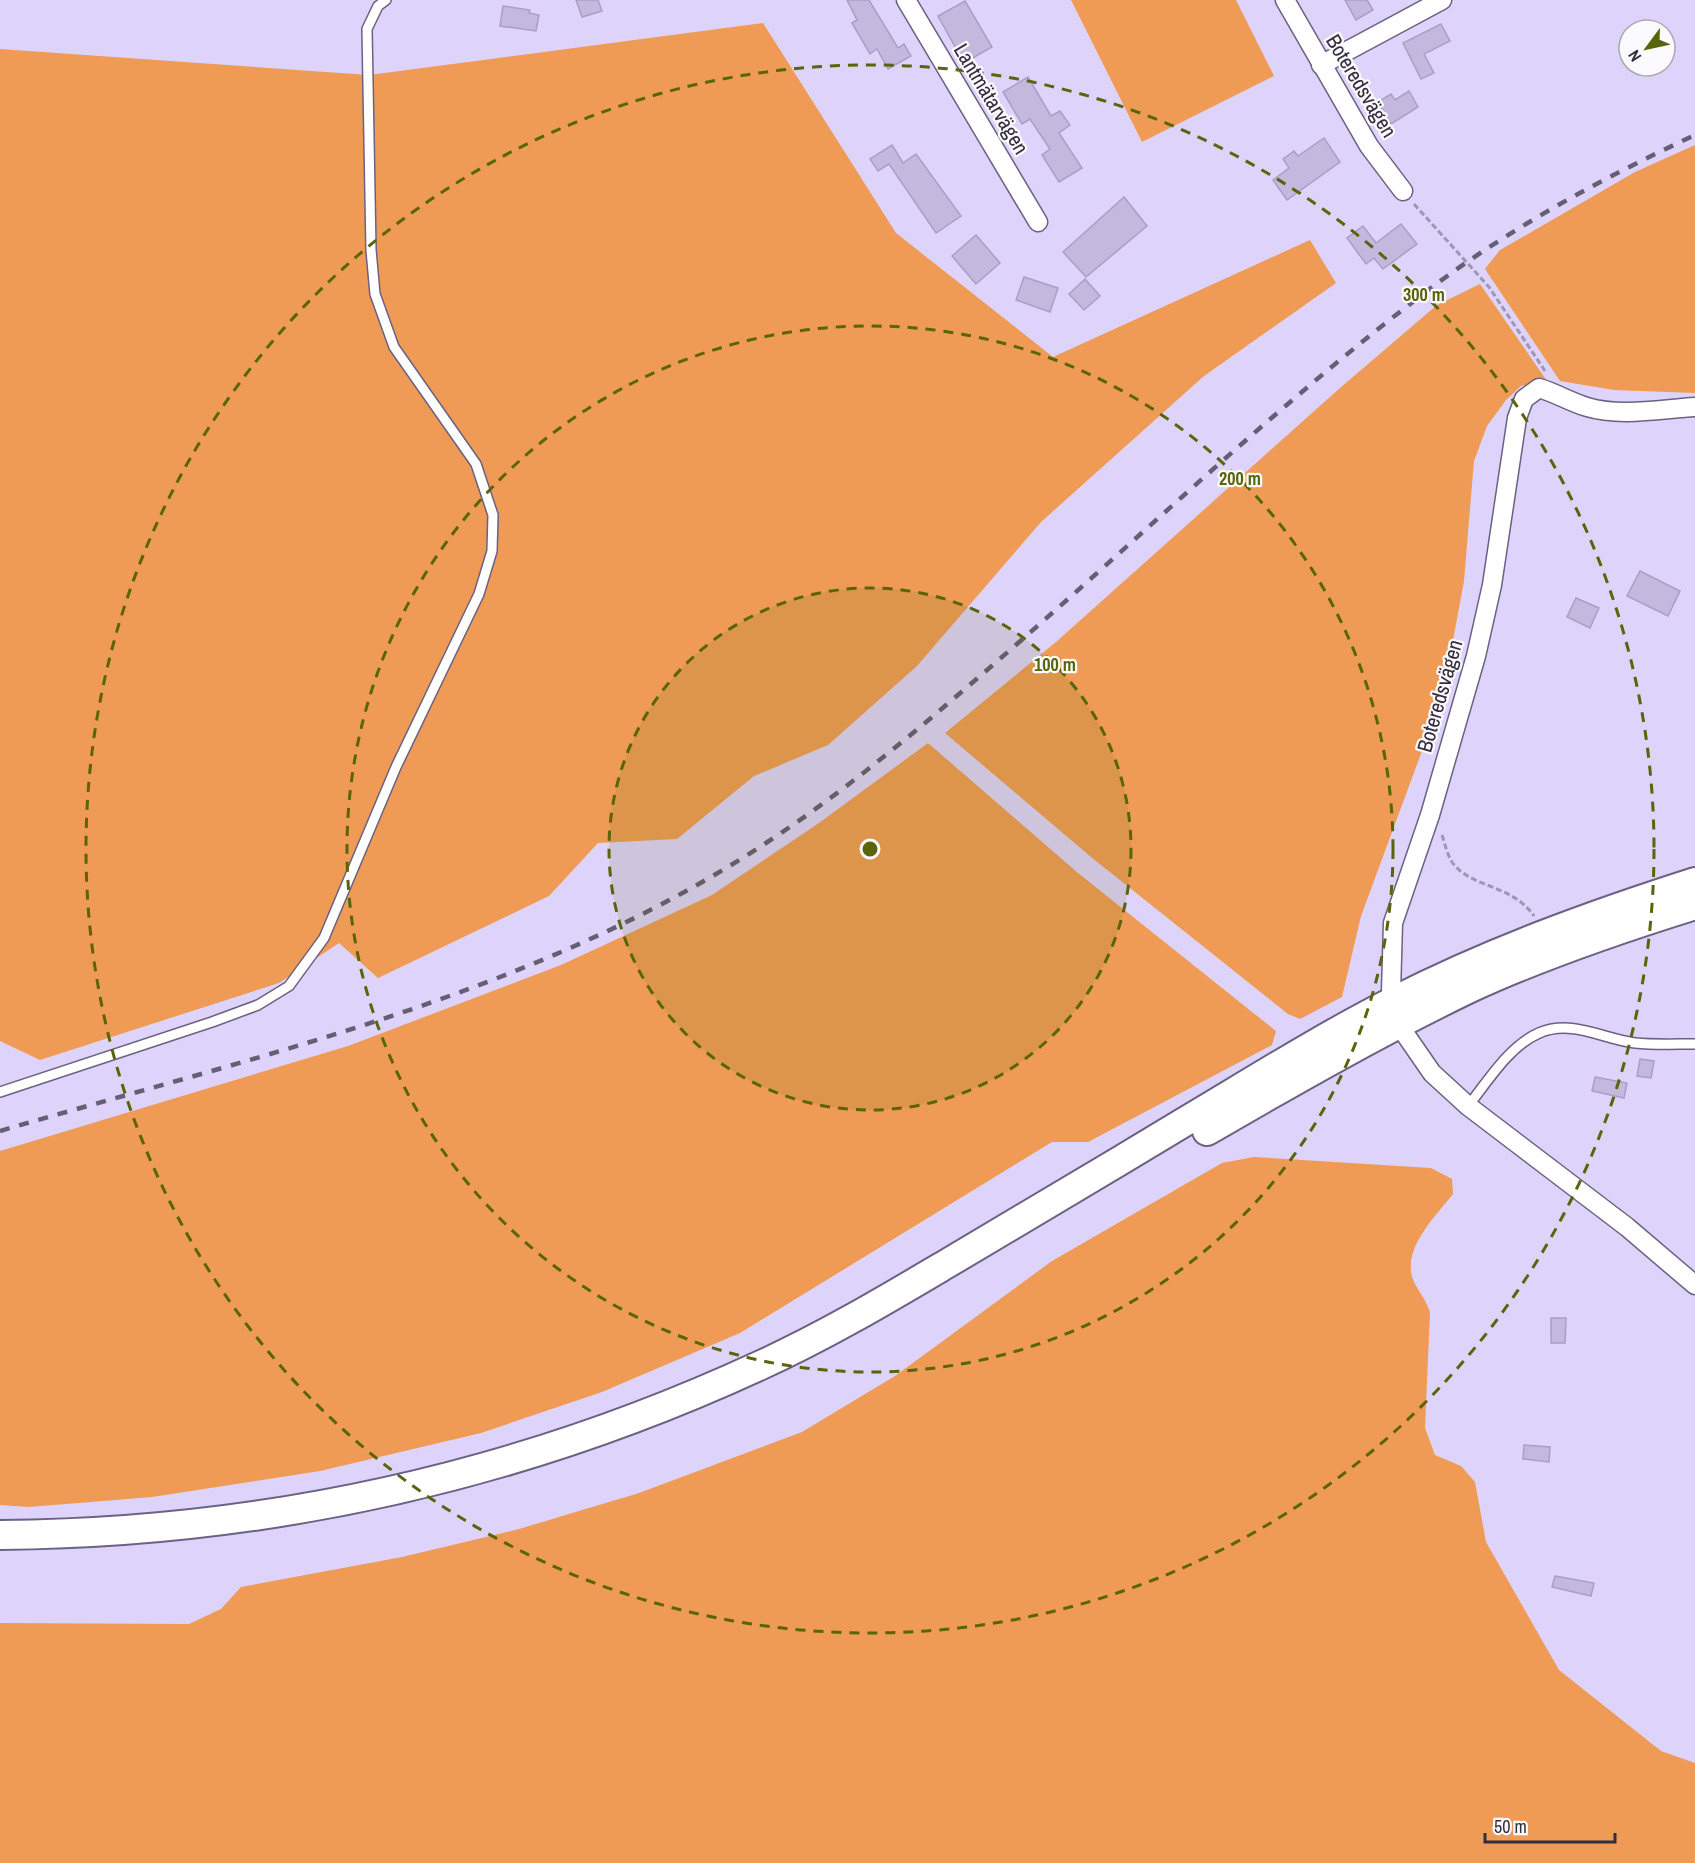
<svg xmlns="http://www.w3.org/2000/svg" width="1695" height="1863" viewBox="0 0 1695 1863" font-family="'Archivo Narrow',sans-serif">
<rect width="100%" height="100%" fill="#ded3fa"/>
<!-- green -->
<g fill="#ef9b55">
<path d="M1071,0H1236L1274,76L1142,142Z"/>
<path d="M763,23L896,233L1053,357L1310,240L1336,283L1204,376L1041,522L917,666L828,745L754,776L677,839L598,843L549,896L378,978L339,943L279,983L40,1060L0,1041V49L369,75Z"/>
<path d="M1695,145V393L1614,390L1560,381L1485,269L1500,250L1635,172Z"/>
<path d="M1480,284L1547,381L1521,386L1506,400L1487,426L1474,461L1464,581L1443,694L1361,916L1342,997L1300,1019L1288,1014L1091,857L945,733L1056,642L1340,388L1437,305Z"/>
<path d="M928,743L1078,873L1276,1031L1272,1045L1088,1142H1052L740,1333L602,1392L481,1433L320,1471L152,1497L29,1507L0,1505V1151L348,1046L561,965L712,895L819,823Z"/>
<path d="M1254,1157L1431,1168L1452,1179L1453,1194C1435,1217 1400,1250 1414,1282C1419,1292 1426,1300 1430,1312L1425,1428L1435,1455L1461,1466L1475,1482L1486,1542L1559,1670L1661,1751L1695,1763V1863H0V1623L189,1624L221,1609L241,1587L402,1557L519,1529L639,1493L802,1432L895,1376L1052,1261L1222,1163Z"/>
</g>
<!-- building -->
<g fill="#c4b8df" stroke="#a99ec4" stroke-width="1.5">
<path d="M576,0H598L602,11L582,17Z"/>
<path d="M847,0H869L898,48L904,44L911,56L888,69L877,49L870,54L852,23L857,20Z"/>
<path d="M1345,0H1367L1373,10L1356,20Z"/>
<path d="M965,1L992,47L964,63L938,16Z"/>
<path d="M503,6L530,10L529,13L539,15L536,31L500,26Z"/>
<path d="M1441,24L1450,41L1424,54L1434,73L1421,79L1403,43Z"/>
<path d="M1028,77L1051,116L1060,111L1070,125L1059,133L1082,168L1059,182L1042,155L1050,149L1030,119L1022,124L1003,92Z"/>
<path d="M1409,91L1418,107L1391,124L1378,102L1391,94L1395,100Z"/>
<path d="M1324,138L1340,162L1287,200L1273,180L1289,168L1283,159L1294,151L1298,156Z"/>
<path d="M892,145L903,163L916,154L961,216L936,233L889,164L878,171L870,159Z"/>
<path d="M1124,197L1147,226L1086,277L1063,252Z"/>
<path d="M1401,224L1417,244L1383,269L1374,258L1366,264L1347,238L1363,226L1376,243Z"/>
<path d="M976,235L1000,263L976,284L952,256Z"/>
<path d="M1024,277L1058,288L1050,312L1016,300Z"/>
<path d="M1085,279L1100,296L1084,310L1069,294Z"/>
<path d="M1640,571L1680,591L1668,616L1627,596Z"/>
<path d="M1576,598L1599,608L1590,628L1567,617Z"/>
<path d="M1640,1059L1654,1061L1651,1078L1637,1076Z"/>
<path d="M1595,1077L1627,1083L1624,1098L1592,1091Z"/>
<path d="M1551,1318H1566L1565,1343H1551Z"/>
<path d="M1524,1445L1550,1447L1549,1462L1523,1459Z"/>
<path d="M1555,1576L1594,1583L1591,1596L1552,1587Z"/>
</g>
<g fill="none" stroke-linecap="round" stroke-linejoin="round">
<defs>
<g id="service">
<path d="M0,1092L212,1022L258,1005L289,986L324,938L396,767L479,594L492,551L493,515L476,464L394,347L375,294L371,250L367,29L378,6L386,0"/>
<path d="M1468,1106C1488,1081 1509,1046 1539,1033C1572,1019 1603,1039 1635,1043C1654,1045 1675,1044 1695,1044"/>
</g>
<g id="minor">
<path d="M906,0L1038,222"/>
<path d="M1285,0L1369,146L1403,191"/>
<path d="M1321,65L1442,0"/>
<path d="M1695,407C1661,409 1620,417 1587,407C1570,402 1556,393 1539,388L1524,399L1517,418L1492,585L1476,656L1430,815L1393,923L1391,992L1403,1031L1432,1073L1468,1106L1627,1227L1695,1285"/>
</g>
<g id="trunk">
<path d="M1207,1131C1293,1081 1379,1032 1468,989C1541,955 1618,929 1695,905"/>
<path d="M0,1535C265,1533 521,1476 761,1365C825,1336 887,1299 948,1263C1027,1216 1107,1169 1186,1121C1255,1080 1323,1037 1394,1001C1490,952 1592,915 1695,882"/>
</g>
</defs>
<!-- service casing -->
<use href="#service" stroke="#6b6183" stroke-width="12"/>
<!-- minor casing -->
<use href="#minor" stroke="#6b6183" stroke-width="21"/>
<!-- trunk casing -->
<use href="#trunk" stroke="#6b6183" stroke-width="32"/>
<!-- path -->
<g stroke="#9f96b4" stroke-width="3" stroke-dasharray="6 3" stroke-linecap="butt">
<path d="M1414,204L1489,287L1545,371"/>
<path d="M1442,835C1445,844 1447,854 1452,862C1470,888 1512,884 1534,916"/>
</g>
<!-- service -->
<use href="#service" stroke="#fff" stroke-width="9"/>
<!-- minor -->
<use href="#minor" stroke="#fff" stroke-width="18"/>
<!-- trunk -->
<use href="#trunk" stroke="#fff" stroke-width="28"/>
<!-- rail -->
<path stroke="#655f75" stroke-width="4.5" stroke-dasharray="10 10" stroke-linecap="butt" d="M0,1131C260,1055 536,994 766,843C850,788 926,723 1002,657C1143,535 1278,404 1427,291C1510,228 1601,179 1695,135"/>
</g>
<!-- distance rings -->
<circle cx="870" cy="849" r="261" fill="#58650a" fill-opacity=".12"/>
<g fill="none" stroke="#58650a" stroke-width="3" stroke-dasharray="10 8">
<circle cx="870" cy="849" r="261"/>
<circle cx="870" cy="849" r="523"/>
<circle cx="870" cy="849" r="784"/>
</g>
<g text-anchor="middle" stroke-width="4.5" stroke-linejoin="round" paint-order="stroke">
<!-- street labels -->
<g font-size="21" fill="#332e3d" stroke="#fbfafe">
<text transform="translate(1361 86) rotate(59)" y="7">Boteredsvägen</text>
<text transform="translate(991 99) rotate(59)" y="7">Lantmätarvägen</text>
<text transform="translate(1440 696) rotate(-74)" y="7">Boteredsvägen</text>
</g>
</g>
<circle cx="870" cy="849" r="9" fill="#58650a" stroke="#fbfafe" stroke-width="3"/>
<g font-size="18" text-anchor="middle" font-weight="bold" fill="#58650a" stroke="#fbfafe" stroke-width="4.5" stroke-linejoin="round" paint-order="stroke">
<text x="1424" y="301">300 m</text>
<text x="1240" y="485">200 m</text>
<text x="1055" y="671">100 m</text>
</g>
<!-- north arrow -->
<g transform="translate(1647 48) rotate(237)"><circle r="28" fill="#fbfafe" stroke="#aba8b1" stroke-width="1.5"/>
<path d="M0-4.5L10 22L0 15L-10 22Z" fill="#58650a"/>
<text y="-9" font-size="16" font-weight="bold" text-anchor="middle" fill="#332e3d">N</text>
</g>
<!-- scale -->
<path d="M1485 1833v9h130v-9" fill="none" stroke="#332e3d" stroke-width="3"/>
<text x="1494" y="1833" font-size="18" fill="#332e3d" stroke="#fbfafe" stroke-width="4.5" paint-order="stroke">50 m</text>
</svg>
